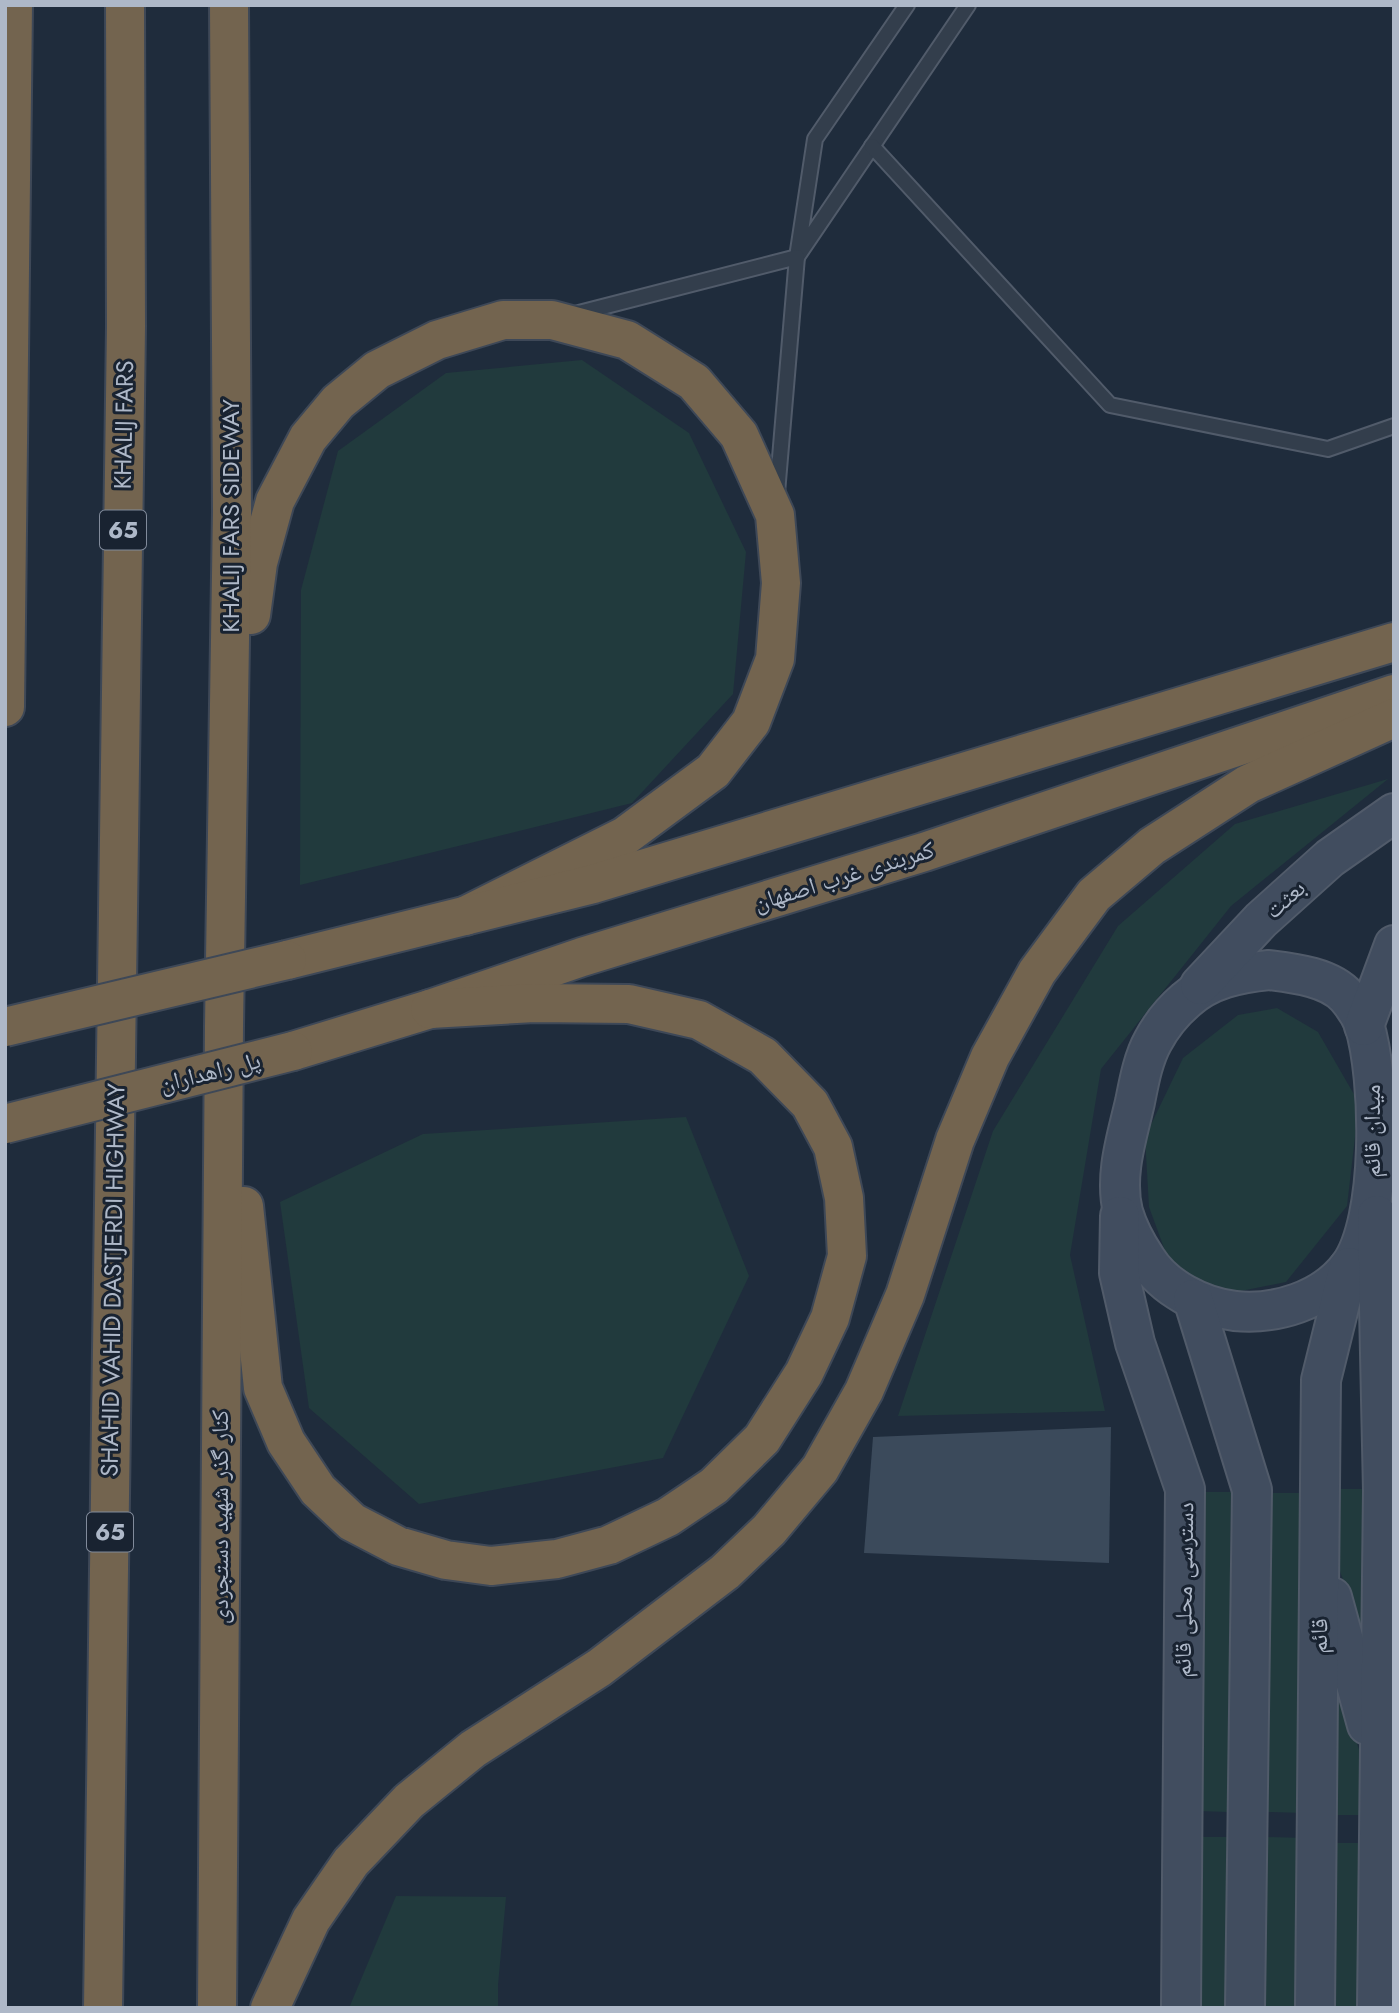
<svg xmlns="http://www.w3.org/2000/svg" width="1399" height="2013" viewBox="0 0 1399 2013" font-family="Jost,'Noto Naskh Arabic',sans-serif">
<rect width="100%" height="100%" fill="#1f2c3c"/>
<!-- green -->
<g fill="#213a3d">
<path d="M582,360L689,433L746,552L733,694L632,803L300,885L301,590L338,451L446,373Z"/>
<path d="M1388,779L1231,906L1101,1069L1070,1255L1105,1411L898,1416L993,1131L1118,926L1235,824Z"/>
<path d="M1277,1008L1318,1032L1359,1103L1347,1206L1286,1282L1221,1295L1171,1267L1149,1207L1145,1137L1183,1058L1238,1015Z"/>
<path d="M686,1117L749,1276L663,1458L419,1504L309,1408L280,1202L423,1134Z"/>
<path d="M1337,1489H1367L1365,1637L1336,1561Z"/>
<path d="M1201,1492H1231L1228,1812L1198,1811Z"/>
<path d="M1272,1493H1309L1305,1813L1268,1812Z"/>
<path d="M1336,1682L1366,1770L1365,1815H1335Z"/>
<path d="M1197,1837H1227L1225,2008H1195Z"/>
<path d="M1267,1837L1305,1838L1303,2008H1265Z"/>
<path d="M1332,1843H1363L1361,2008H1330Z"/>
<path d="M396,1896L506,1897L498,1985V2008H349Z"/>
</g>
<!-- building -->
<path fill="#3b4a5b" d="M1111,1427L1109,1563L864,1553L873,1437Z"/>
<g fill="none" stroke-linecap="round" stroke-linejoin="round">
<defs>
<g id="lane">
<path d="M907,5L815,139L797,257L968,5"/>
<path d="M872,146L1110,405L1328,449L1394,426"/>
<path d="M571,315L797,257L777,493"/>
</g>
<g id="secondary">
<path d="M1269,970C1293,973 1330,977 1347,997C1354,1005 1360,1014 1364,1024C1381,1078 1384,1221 1349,1267C1323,1301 1275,1315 1235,1311C1201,1307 1164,1288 1146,1259C1136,1244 1128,1229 1123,1212C1114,1175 1127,1137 1135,1102C1139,1082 1143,1059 1153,1041C1161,1026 1172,1012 1186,1000C1209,979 1239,973 1269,970Z"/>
<path d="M1200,985L1261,920L1330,858L1394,813"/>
<path d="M1364,1026L1394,945"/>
<path d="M1120,1216L1119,1273L1135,1343L1185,1489L1181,2008"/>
<path d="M1193,1299L1252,1490L1245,2008"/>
<path d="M1332,1597L1367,1725"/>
<path d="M1315,2008L1321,1380L1349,1267"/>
<path d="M1377,2008L1383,1491L1377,1215"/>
</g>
<g id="highway">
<path d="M251,615L258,563L275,501L308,438L338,402L377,370L437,340L503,320H552L627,340L694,382L739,435L775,515L781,583L775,659L751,722L713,771L625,836L465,916"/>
<path d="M5,707L13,5"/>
<path d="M287,960L593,884L1394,642"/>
<path d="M293,1051L430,1009L582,957L924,852L1394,694"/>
<path d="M244,1206L263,1388L286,1442L318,1490L352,1522L398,1546L446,1560L491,1566L557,1559L609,1545L668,1517L714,1486L762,1439L804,1373L830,1318L847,1256L844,1198L833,1147L810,1104L763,1056L699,1020L629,1004L534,1003L430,1009"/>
<path d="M103,2008L126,326L125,5"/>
<path d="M217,2008L224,1026L232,511L229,5"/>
<path d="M270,2008L311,1920L351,1862L409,1801L473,1749L599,1668L725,1572L769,1530L820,1469L864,1391L905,1295L955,1140L990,1057L1037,972L1094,895L1152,846L1248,784L1394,718"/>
</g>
</defs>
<!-- lane casing -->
<use href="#lane" stroke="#515b6a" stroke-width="18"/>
<!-- secondary casing -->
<use href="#secondary" stroke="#515b6a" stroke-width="42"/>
<!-- highway casing -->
<use href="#highway" stroke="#3e4857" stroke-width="42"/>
<!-- lane -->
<use href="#lane" stroke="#333e4c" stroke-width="14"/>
<!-- secondary -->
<use href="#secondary" stroke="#414d5f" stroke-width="38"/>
<!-- highway -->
<use href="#highway" stroke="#73644f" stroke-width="38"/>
<defs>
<g id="highway-bridge">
<path d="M5,1027L287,960"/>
<path d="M5,1124L293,1051"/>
</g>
</defs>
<!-- highway-bridge casing -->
<use href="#highway-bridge" stroke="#3e4857" stroke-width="42" stroke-linecap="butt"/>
<!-- highway-bridge -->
<use href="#highway-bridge" stroke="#73644f" stroke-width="38"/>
</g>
<g text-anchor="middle" stroke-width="6" stroke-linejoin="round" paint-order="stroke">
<!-- shield labels -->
<g fill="#192331" stroke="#818b9b" stroke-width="2">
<rect x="100" y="510.5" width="46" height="39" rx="5"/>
<rect x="87" y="1512.5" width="46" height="39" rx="5"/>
</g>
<g font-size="23" font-weight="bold" fill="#aeb8c8">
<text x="123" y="538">65</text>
<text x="110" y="1540">65</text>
</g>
<!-- street labels -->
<g font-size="24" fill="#aeb8c8" stroke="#192331">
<text transform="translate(124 425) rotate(-89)" y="8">KHALIJ FARS</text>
<text transform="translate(231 516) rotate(-90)" y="8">KHALIJ FARS SIDEWAY</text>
<text transform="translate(844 876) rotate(-17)" y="8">کمربندی غرب اصفهان</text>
<text transform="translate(1285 899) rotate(-42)" y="8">بعثت</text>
<text transform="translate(210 1072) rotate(-14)" y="8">پل راهداران</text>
<text transform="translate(1372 1131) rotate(-90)" y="8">میدان قائم</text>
<text transform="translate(113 1280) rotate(-89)" y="8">SHAHID VAHID DASTJERDI HIGHWAY</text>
<text transform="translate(220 1517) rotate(-90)" y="8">کنار گذر شهید دستجردی</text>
<text transform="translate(1184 1590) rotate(-89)" y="8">دسترسی محلی قائم</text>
<text transform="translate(1319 1636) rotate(-89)" y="8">قائم</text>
</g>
</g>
<!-- border -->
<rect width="1399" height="2013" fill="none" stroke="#aeb8c8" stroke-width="14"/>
</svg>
